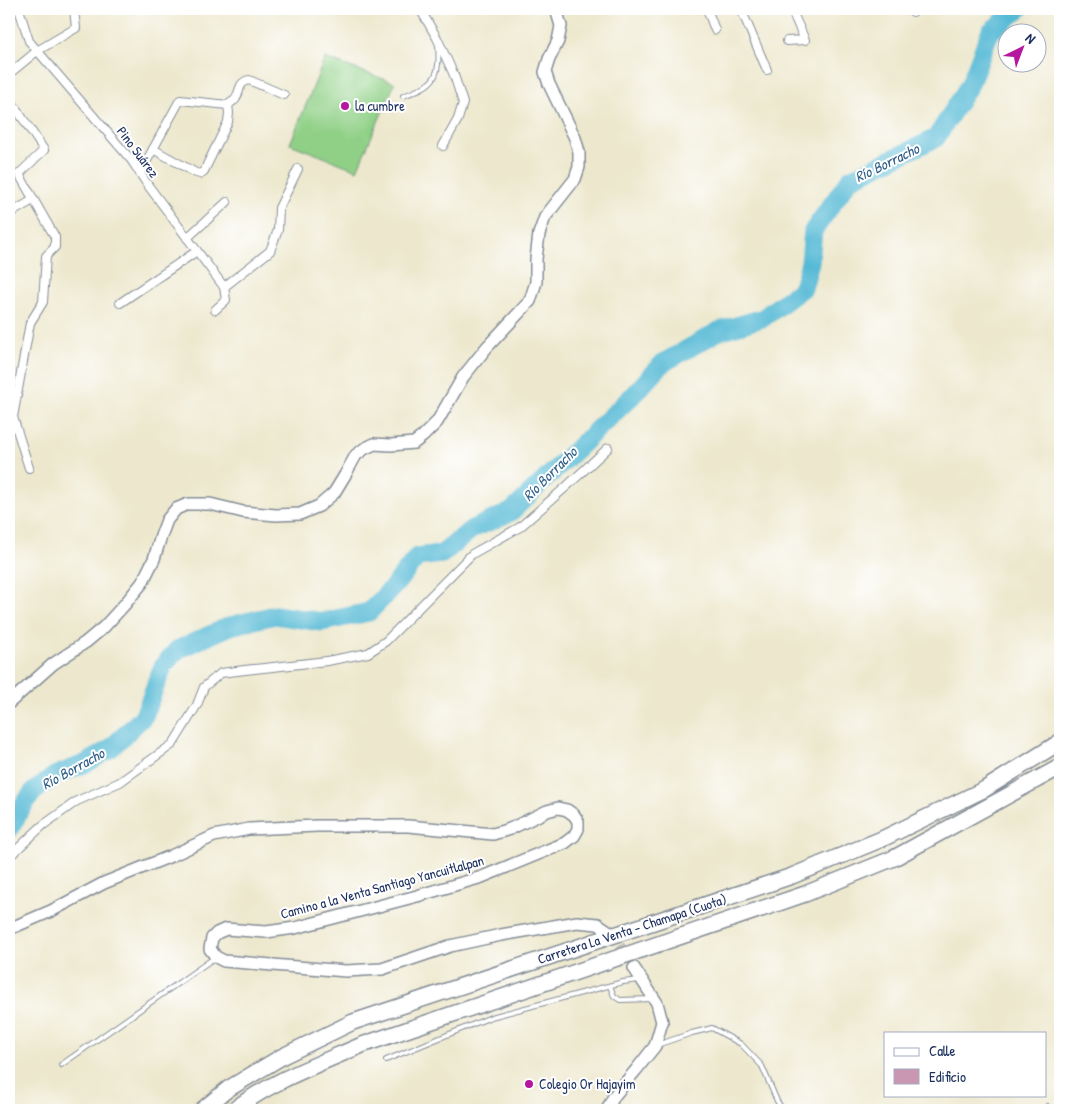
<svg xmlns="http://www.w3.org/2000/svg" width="1069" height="1119" viewBox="0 0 1069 1119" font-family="'Patrick Hand',sans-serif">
<rect width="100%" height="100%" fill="#fff"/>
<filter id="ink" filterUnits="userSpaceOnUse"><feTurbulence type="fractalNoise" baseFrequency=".02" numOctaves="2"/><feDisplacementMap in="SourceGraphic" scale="10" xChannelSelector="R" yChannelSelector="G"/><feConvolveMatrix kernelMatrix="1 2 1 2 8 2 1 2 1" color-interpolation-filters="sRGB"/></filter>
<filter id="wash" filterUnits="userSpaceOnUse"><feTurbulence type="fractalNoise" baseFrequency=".0096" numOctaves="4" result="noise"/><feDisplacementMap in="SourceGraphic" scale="20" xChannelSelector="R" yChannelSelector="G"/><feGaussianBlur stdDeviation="1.12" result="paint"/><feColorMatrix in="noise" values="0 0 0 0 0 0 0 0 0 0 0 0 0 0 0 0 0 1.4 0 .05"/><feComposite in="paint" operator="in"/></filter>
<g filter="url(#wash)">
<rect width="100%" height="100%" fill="#ede8cd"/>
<!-- garden -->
<path fill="#90d086" stroke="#568072" d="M325,58L395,83L357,170L290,144Z"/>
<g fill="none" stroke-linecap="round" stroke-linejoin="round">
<!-- river -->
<path stroke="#56bad5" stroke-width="19" d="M9,830L21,809L33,792L56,775L87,763L111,748L144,716L163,666L177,650L230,626L275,615L322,622L369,612L394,586L417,557L442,554L472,529L511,512L631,397L663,363L719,331L763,318L803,288L810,262L813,231L850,179L936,138L970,84L990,32L1019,9"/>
</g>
<g id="blocks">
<!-- building -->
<path fill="#ca97b3" d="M1048,1103L1053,1110H1037Z"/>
</g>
</g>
<g filter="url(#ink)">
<use href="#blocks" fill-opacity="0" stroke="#848c96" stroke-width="1"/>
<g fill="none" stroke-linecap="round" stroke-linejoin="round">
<!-- secondary-tunnel -->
<path stroke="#c3c3b7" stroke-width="11" stroke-dasharray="11 5.5" stroke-linecap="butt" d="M610,932L629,960"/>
<defs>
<g id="lane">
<path d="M403,96C434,85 441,78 438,45"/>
<path d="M610,986L614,996L620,1000L652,999"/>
<path d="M657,1045L692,1033L712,1028L741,1044L762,1066L777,1101L783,1110"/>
<path d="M386,1060L491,1017L623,982L639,980"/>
<path d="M61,1065L214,958"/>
</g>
<g id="street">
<path d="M19,9L29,41L132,161L147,184L224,287L226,300L215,310"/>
<path d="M420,9L437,38L454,75L463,103L458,119L443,146"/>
<path d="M707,9L715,30"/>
<path d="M741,9L767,70"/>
<path d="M913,9V12"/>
<path d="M787,41L805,40L791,9"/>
<path d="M9,74L37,51L76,28L74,9"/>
<path d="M9,98L44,150L19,174L55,237V247L46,256L43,302L30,323L13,417L9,428"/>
<path d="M153,149L196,173L200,174L204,171L228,122L229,113L228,105"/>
<path d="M140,173L180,100L228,105C228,105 234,100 235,100C241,92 237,83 249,80L284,95"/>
<path d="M9,214L33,200"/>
<path d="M187,238L227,202"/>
<path d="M224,287L270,251L278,230L279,208L298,169"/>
<path d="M120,303L197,251"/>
<path d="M11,417H13L29,468"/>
<path d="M9,857L42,826L77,801L120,782L173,744L197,705L204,687L221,673L245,670L327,661L368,653L386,641L472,554L520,527L567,486L608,448"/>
</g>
<g id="secondary">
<path d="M9,703L53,664L86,642L104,627L125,604L142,583L154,559L161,536L167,520L176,509L188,504H210L243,512L276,515L300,514L319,506L334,493L345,475L356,455L364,449L374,444L391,445L414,443L423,436L437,422L463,377L487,347L530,301L536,282V259L539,234L545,217L575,179L579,167V152L575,138L549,84L545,72L549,59L558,41L561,26L556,9"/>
<path d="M9,929L51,911L104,883L171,856L214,836L249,829L317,826H408L493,834L510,829L547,811L558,808L567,810L574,815L578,821V829L574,836L565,843L482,877L417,896L295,928L266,932L226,929L217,933L212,938L210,949L216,957L224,961L346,971L382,969L450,946L501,935L577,922L598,924L610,932"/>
<path d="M607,1110L614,1096L636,1070L655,1046L662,1022L657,1003L634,968"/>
</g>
<g id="highway">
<path d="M202,1110L228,1089L283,1056L353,1022L792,876L882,839L985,789L1060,742"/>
<path d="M234,1110C271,1081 319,1064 362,1045L805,894L894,858L1060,767"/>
</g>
</defs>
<!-- lane casing -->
<use href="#lane" stroke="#848c96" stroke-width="6"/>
<!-- street casing -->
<use href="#street" stroke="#848c96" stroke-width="10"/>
<!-- secondary casing -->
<use href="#secondary" stroke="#848c96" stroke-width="14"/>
<!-- highway casing -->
<use href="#highway" stroke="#848c96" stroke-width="18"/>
<!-- lane -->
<use href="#lane" stroke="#fff" stroke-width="4"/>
<!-- street -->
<use href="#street" stroke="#fff" stroke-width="8"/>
<!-- secondary -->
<use href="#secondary" stroke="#fff" stroke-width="11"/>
<!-- highway -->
<use href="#highway" stroke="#fff" stroke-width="15"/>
</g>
</g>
<!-- markers -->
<g fill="#b5179e" stroke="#fff" stroke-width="2">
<circle cx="345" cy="106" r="5"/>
<circle cx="529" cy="1084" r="5"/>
</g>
<g text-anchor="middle" stroke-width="4" stroke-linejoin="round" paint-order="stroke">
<!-- poi labels -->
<g font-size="14" fill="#1b2f5e" stroke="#fff" text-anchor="start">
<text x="355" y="111">la cumbre</text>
<text x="539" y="1089">Colegio Or Hajayim</text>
</g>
<!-- street labels -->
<g font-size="14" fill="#1b2f5e" stroke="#fff">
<text transform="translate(138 152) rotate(53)" y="5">Pino Suárez</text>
<text transform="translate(382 887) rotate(-15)" y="5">Camino a la Venta Santiago Yancuitlalpan</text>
<text transform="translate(632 929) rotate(-18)" y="5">Carretera La Venta - Chamapa (Cuota)</text>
</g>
<!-- water labels -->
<g font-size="15" font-style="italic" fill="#306088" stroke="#fff">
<text transform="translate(887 163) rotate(-26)" y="5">Río Borracho</text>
<text transform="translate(550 474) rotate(-45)" y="5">Río Borracho</text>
<text transform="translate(73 769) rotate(-29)" y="5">Río Borracho</text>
</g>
</g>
<!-- margin -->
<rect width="1069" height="1119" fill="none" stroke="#fff" stroke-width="30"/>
<!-- legend -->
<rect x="884" y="1032" width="162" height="65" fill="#ffffff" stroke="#a4acbf"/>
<rect x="894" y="1048" width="25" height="8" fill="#ffffff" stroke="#a4acbf"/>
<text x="929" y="1056" font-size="15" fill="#1b2f5e">Calle</text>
<rect x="894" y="1069" width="25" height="15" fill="#ca97b3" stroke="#a4acbf"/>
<text x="929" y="1082" font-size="15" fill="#1b2f5e">Edificio</text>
<!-- north arrow -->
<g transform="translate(1022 48) rotate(42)"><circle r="24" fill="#ffffff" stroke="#a4acbf"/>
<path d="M0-4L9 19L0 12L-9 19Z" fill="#b5179e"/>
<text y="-8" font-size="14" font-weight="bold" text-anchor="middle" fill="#1b2f5e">N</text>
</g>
</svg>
